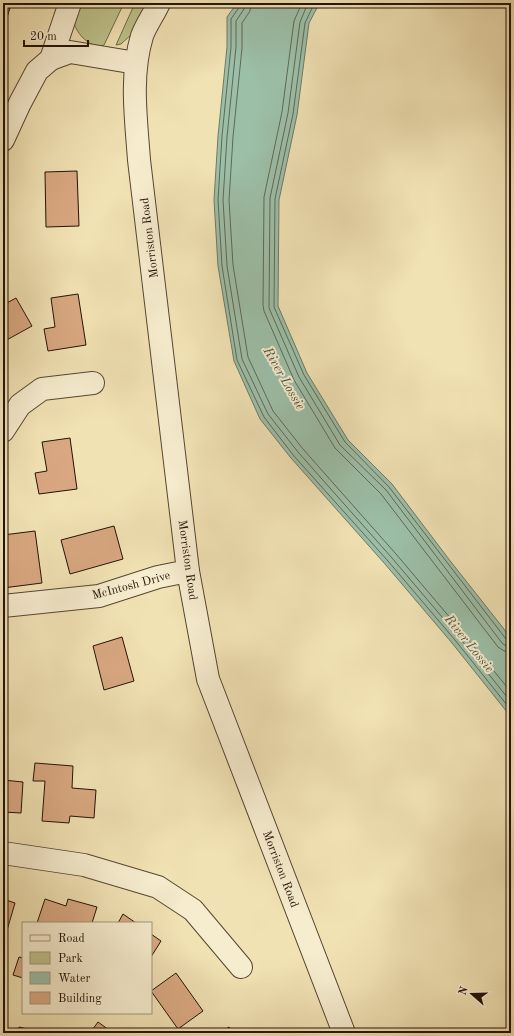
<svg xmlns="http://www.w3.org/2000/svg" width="514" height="1036" viewBox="0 0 514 1036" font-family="'Old Standard TT',serif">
<rect width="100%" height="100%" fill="#f1e2b4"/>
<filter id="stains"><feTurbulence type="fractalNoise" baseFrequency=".005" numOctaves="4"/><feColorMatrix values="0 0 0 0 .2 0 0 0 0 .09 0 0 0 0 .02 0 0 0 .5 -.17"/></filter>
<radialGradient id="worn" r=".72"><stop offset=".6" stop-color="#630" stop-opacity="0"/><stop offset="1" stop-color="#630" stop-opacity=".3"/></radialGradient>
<!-- green -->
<g fill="#bec28a" stroke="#706a48">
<path d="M73,3H124L104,45C92,50 76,34 74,22C73,16 73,9 73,3Z"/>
<path d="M135,3H149L133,33L121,44L116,45Z"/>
</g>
<!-- water -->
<path fill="#9cbfa8" stroke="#6c7a67" d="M237,3H316L318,6L309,23L297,115L279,200L278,306L307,373L348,440L392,484L451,562L504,629L511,640V717L452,643L385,564L291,458L260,419L234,361L218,266L214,200L218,136L227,47V17Z"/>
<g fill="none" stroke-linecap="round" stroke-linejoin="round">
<!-- shore -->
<g stroke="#606857" stroke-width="1">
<path d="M240,3V6L231,19V47L222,136L218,200L222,266L237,360L264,417L294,456L388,561L455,640L511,710"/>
<path d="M245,3L244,9L236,21V47L227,137L223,200L227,266L242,359L268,414L298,452L392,558L459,637L511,702"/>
<path d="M251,3L250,11L242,23V48L233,137L229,200L233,265L248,357L273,411L303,449L396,554L463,633L511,692"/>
<path d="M302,3L294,21L282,112L264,197L263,305L264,311L294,380L335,448L381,494L498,647L504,651L511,652"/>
<path d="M308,3L300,22L288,113L270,198L269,308L299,377L340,445L386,490L502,643L506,646H511"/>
<path d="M313,3V6L305,23L293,114L275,199L274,307L304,375L345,442L389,487L506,639L511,641"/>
</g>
</g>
<!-- building -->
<g fill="#d9a882" stroke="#231206">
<path d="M3,3H5V6L10,8L3,30Z"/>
<path d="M77,171L79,226L46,227L45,172Z"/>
<path d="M78,294L86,345L48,351L44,329L55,327L51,298Z"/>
<path d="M16,298L32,326L3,342V305Z"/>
<path d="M70,438L77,489L39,494L35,473L47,471L42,442Z"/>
<path d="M114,526L123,559L70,574L61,540Z"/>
<path d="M35,531L42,583L3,588V535Z"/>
<path d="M122,637L134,681L104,690L93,646Z"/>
<path d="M35,763L73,766L72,788L96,790L94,818L70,816L69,823L42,821L45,781H33Z"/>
<path d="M3,780L23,782L21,813L3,812Z"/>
<path d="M3,899L15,903L3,944Z"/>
<path d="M45,899L66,906L68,899L97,907L92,923H37Z"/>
<path d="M123,914L136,923H118Z"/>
<path d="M151,934L161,941L151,957Z"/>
<path d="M19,957L23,958V978L13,975Z"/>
<path d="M176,973L203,1011L178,1029L151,991Z"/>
<path d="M98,1022L109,1030L107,1033H90Z"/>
<path d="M19,1027L44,1033H17Z"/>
<path d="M229,1027L233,1033H220Z"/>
</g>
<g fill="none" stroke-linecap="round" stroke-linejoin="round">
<defs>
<g id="minor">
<path d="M159,3C154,14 146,25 142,36C130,76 136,118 139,160L188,571L208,679L344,1033"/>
<path d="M51,59L70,3"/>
<path d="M3,140L20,103L37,71L51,59L70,52L136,63"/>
<path d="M3,431L20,405L42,389L93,383"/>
<path d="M3,606L99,596L158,577L188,571"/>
<path d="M3,853L84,865L158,887L193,910L241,967"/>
</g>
</defs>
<!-- minor casing -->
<use href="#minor" stroke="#564632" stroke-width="24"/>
<!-- minor -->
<use href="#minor" stroke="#f6ecce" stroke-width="22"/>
</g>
<g text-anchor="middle" stroke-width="4" stroke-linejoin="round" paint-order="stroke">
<!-- street labels -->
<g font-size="12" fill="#231206" stroke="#f6ecce">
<text transform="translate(149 238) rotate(-97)" y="4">Morriston Road</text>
<text transform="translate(188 560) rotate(82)" y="4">Morriston Road</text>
<text transform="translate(131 585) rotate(-15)" y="4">McIntosh Drive</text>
<text transform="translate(281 869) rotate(69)" y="4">Morriston Road</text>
</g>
<!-- water labels -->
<g font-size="13" font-style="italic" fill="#4d4f3f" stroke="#f6ecce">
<text transform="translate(285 378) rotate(60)" y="5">River Lossie</text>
<text transform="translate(470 643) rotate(51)" y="5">River Lossie</text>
</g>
</g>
<!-- margin -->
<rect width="514" height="1036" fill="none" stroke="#f1e2b4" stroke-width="16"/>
<rect x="4" y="4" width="506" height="1028" fill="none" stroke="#231206" stroke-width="2"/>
<rect x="8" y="8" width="498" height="1020" fill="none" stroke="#231206"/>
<!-- legend -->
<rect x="22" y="922" width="130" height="92" fill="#f6ecce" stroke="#a2957e"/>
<rect x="30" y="935" width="20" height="6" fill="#f6ecce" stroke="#a2957e"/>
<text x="58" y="942" font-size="12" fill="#231206">Road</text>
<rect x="30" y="952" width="20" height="12" fill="#bec28a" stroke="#a2957e"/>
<text x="58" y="962" font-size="12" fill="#231206">Park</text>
<rect x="30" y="972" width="20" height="12" fill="#9cbfa8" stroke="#a2957e"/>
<text x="58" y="982" font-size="12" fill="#231206">Water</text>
<rect x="30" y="992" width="20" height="12" fill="#d9a882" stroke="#a2957e"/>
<text x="58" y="1002" font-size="12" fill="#231206">Building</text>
<!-- north arrow -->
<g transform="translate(472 994) rotate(290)" stroke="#f6ecce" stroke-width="3" paint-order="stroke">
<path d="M0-3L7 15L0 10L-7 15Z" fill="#231206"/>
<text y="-6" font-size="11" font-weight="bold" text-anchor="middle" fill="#231206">N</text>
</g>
<!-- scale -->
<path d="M24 40v6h64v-6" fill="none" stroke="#231206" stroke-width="2"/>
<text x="30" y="40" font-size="12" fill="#231206" stroke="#f6ecce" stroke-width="3" paint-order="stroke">20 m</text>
<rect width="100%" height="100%" filter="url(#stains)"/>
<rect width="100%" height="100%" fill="url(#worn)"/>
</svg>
